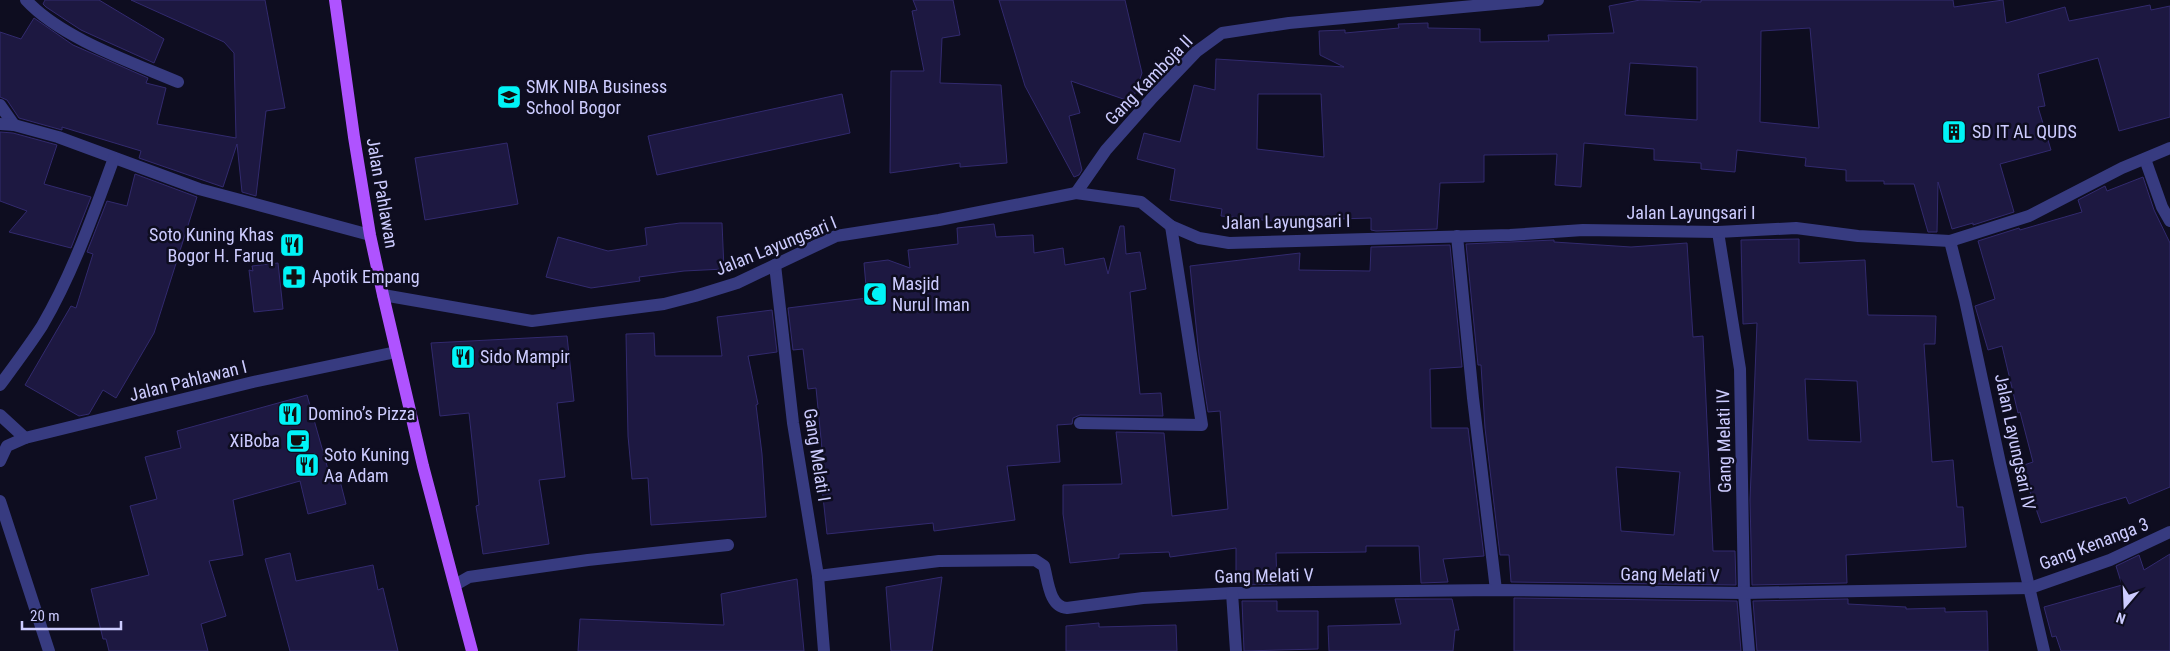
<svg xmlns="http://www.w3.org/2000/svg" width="2170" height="651" viewBox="0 0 2170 651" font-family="'Roboto Condensed',sans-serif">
<rect width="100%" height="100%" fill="#0e0d20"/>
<!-- building -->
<g fill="#1d1841" stroke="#322a6e" fill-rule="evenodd">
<path d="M45,0H99L164,39L154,63L81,30L46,7L43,4Z"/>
<path d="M131,0H265L285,108L266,111L256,196L242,192L237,144L223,187L139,158L141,151L62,127V130L19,118L7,100L0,97V32L21,39L34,18L73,45L148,78L146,83L166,88L157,124L236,138L234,53L224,42Z"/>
<path d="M913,0H953L960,35L942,38L940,83L1001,85L1007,163L960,167V163L890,173L891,71H924L912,11L917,10Z"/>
<path d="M999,0H1125L1142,73L1132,102L1071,81L1080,113L1069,116L1082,170L1079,175L1074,177L1025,86Z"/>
<path d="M1640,0L1701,2V0H1953L1954,7L2003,0L2006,23L2065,7L2069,21L2150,5L2151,10L2170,6V117L2119,131L2098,58L2038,74L2045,106L2038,107L2051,150L2000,164L2014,212L1973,225V223L1952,229L1938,182L1937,232H1928L1914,184H1884V181H1846V170L1805,166L1806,158L1737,150L1735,172L1701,169V163L1654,160V149L1584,143L1581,187L1555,185L1557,154L1484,155V182L1440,183L1437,229L1376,231L1371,230V218L1304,220L1303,224L1221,216L1222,209L1170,200L1175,169L1137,159L1144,133L1180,142L1194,85L1215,90L1216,59L1344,67L1320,55L1319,31L1345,30V33L1399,28L1398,24L1428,23V28L1480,29V42L1549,41L1548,35L1614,33L1609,6ZM1810,28L1819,128L1760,122L1761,31ZM1630,63L1697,67V120L1625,115ZM1258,94H1321L1324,157L1257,149Z"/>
<path d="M842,94L850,133L657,175L648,136Z"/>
<path d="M0,132L13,133L57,145L44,184L91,197L71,248L9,232L27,211L0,201Z"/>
<path d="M507,143L518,204L425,220L415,158Z"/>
<path d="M135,174L197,197L154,333L116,398L103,390L89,414L79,416L25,385L71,306L76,308L93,254L87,252L107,201L127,206Z"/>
<path d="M2143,177L2154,210L2170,243V487L2129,504L2126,497L2041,523L2021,466L2033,462L2020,412L2018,413L2002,346L1988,350L1975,306L1995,299L1978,241L2019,228L2020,230L2082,212L2078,200L2105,186L2107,191Z"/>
<path d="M680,223H722L724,269L684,271L639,277L640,281L591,288L546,277L558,237L608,251L647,245L645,228Z"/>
<path d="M994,224L996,237L1033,235L1034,253L1063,248L1065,265L1104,258L1108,274L1120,226H1124L1126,254L1140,252L1146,289L1130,292L1140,394L1161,393L1163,416L1080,415L1073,418L1072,424L1057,425L1060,462L1007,466L1015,520L934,531L933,523L827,534L818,450L822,449L816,388L808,389L803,349L793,350L788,308L867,298L864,263L888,260L910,268L908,250L958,244L957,228Z"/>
<path d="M1799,239V263L1865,260L1868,315L1936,316L1935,344H1924L1932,462L1953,460L1957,507H1963L1966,547L1846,555L1847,583L1752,585L1750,500L1757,323L1743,324L1741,240ZM1805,379L1857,381L1861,442L1808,440Z"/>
<path d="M1554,240V242L1631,247L1687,243L1693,337L1703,336L1713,551H1735L1736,585L1511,582L1509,555H1500L1485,428L1481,365H1478L1466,244ZM1616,467L1680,472L1674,535L1621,531Z"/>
<path d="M1450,245L1462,367L1430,369L1431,428H1468L1484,556L1443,559L1448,582L1421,583L1419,546H1366V552L1276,553L1277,584L1241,585V579H1236V548L1170,557L1169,552L1119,554V558L1070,563L1063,514V485L1122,484L1116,432L1164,433L1172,516L1228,509L1220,411L1208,412L1199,355L1190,266L1300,253L1299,270L1370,271L1371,247Z"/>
<path d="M278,263L283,309L254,312L249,270L253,271L252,266Z"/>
<path d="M772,310L777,352L748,356L758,404L756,405L762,454L766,517L651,525L648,478L632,479L628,436L626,334L654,333L655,356H722L717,317Z"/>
<path d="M567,336L574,401L557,403L565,477L539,480L549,544L483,554L476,506L479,505L469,413L440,416L431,343Z"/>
<path d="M307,395L331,480L339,477L346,504L308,514L300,481L233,500L243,555L209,561L226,616L201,624L208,651H109L106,639H103L91,589L149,575L130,506L157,499L145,457L181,448L177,431Z"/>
<path d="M290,553L296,581L373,565L378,590L383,588L398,651H290L265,559Z"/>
<path d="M2170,554V651H2061L2056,636L2052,637L2044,607L2122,585L2116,566L2139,555L2144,570Z"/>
<path d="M942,577L932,651H891L886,587Z"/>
<path d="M797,579L804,651H578L580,619L724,625L721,594Z"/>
<path d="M1514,598L1737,601L1741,651H1514Z"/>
<path d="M1395,599H1452L1459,630H1455L1453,651H1329L1328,626L1401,624Z"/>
<path d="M1848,599V604L1906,607V609L1945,608V612L1987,611L1988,651H1757L1753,601Z"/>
<path d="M1242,601H1277V611H1318V649L1244,651Z"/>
<path d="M1099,623V627L1176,625L1177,651H1066V626Z"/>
</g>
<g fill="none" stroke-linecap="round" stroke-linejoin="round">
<!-- lane -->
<g stroke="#373b80" stroke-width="12">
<path d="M0,105L14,125"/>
<path d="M455,585L469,577L588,560L728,545"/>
</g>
<!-- street -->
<g stroke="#373b80" stroke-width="12">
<path d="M26,0C61,38 131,62 178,82"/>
<path d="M0,124L14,125L58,137L199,189L370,235"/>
<path d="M2145,159L2162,207L2170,221"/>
<path d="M1076,193L1106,150L1153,97L1196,52L1222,33L1289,23L1538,0"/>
<path d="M1718,232L1740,369L1744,593L1749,651"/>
<path d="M1457,236L1473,398L1496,590"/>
<path d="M1950,241L1965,300L2000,463L2044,651"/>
<path d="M775,265L793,423L818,576L824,651"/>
<path d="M383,295L532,321L664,304L695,296L737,283L836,236L939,220L1076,193L1141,202L1171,226L1199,238L1229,243L1510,235L1583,230L1718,232L1796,228L1858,236L1950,241L2029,216L2122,168L2170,148"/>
<path d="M0,385C14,366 29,346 42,326C73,273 93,215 114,158"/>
<path d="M0,415L25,438"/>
<path d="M1080,423L1202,425L1171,226"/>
<path d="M0,461L7,446L25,438L253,382L396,352"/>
<path d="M0,501L49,651"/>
<path d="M818,576L939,561L1035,560L1044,566C1048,580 1049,607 1067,608L1143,598L1232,593L1496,590L1744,593L2030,588L2110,560L2170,532"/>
<path d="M1232,593L1236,651"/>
</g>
<!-- primary -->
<path stroke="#af53ff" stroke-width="12" d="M335,0L354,137L370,235L383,295L423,466L472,651"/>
</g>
<!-- icons -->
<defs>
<symbol id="school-square" viewBox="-11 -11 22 22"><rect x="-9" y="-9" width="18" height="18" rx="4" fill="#00f4f7" stroke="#0e0d20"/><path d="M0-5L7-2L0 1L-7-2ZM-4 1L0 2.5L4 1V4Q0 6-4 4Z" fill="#111"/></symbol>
<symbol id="building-square" viewBox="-11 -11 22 22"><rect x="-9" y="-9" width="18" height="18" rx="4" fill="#00f4f7" stroke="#0e0d20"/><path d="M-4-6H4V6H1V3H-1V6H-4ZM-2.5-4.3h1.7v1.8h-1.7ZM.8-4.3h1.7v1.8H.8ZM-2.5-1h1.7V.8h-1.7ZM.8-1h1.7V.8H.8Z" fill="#111"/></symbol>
<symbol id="restaurant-square" viewBox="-11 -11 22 22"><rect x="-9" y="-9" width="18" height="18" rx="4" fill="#00f4f7" stroke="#0e0d20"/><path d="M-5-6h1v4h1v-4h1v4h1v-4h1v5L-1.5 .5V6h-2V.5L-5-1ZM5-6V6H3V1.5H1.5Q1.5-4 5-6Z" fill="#111"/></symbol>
<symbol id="pharmacy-square" viewBox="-11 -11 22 22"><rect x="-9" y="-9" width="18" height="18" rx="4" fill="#00f4f7" stroke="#0e0d20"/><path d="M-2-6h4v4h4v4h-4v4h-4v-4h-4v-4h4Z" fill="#111"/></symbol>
<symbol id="mosque-square" viewBox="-11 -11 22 22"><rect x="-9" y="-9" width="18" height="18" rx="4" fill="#00f4f7" stroke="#0e0d20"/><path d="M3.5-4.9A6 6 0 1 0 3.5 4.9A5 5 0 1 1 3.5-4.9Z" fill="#111"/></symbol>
<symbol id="cafe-square" viewBox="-11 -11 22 22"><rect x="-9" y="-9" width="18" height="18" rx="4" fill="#00f4f7" stroke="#0e0d20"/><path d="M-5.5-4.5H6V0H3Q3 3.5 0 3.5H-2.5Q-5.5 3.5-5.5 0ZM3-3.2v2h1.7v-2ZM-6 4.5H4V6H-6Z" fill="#111"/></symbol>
</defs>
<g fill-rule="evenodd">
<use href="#school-square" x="495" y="83" width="28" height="28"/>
<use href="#building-square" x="1940" y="118" width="28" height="28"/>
<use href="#restaurant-square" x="278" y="231" width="28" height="28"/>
<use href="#pharmacy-square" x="280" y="263" width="28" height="28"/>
<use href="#mosque-square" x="861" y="280" width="28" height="28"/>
<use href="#restaurant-square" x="449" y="343" width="28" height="28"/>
<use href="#restaurant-square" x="276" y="400" width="28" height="28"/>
<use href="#cafe-square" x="284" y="427" width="28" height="28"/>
<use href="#restaurant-square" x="293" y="451" width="28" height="28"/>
</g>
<g text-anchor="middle" stroke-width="5" stroke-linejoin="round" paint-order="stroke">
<!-- street labels -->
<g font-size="18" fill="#cdccff" stroke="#0e0d20">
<text transform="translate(1149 80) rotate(-46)" y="6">Gang Kamboja II</text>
<text transform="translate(382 193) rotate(80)" y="6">Jalan Pahlawan</text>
<text x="1691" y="219">Jalan Layungsari I</text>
<text transform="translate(1286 222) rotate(-1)" y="6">Jalan Layungsari I</text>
<text transform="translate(776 246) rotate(-22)" y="6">Jalan Layungsari I</text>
<text transform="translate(188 381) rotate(-14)" y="6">Jalan Pahlawan I</text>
<text transform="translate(1724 441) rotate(-91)" y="6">Gang Melati IV</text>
<text transform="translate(2015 442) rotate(78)" y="6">Jalan Layungsari IV</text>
<text transform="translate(817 455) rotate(81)" y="6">Gang Melati I</text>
<text transform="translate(2094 544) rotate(-21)" y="6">Gang Kenanga 3</text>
<text transform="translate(1670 575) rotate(1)" y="6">Gang Melati V</text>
<text transform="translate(1264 576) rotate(-1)" y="6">Gang Melati V</text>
</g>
<!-- poi labels -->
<g font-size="18" fill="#cdccff" stroke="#0e0d20" text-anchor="start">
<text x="526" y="93">SMK NIBA Business<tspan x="526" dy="21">School Bogor</tspan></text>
<text x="1972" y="138">SD IT AL QUDS</text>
<text x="274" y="241" text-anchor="end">Soto Kuning Khas<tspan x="274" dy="21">Bogor H. Faruq</tspan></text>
<text x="312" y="283">Apotik Empang</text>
<text x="892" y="290">Masjid<tspan x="892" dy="21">Nurul Iman</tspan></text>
<text x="480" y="363">Sido Mampir</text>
<text x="308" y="420">Domino’s Pizza</text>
<text x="280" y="447" text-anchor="end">XiBoba</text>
<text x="324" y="461">Soto Kuning<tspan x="324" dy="21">Aa Adam</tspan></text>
</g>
</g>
<!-- north arrow -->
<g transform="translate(2125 606) rotate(199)" stroke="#0e0d20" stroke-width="4" paint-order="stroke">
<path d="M0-4L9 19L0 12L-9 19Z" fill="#cdccff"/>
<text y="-8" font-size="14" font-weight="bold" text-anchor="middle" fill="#cdccff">N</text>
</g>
<!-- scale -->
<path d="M22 621v8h99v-8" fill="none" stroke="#cdccff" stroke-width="2.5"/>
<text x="30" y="621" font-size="15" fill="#cdccff" stroke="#0e0d20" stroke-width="4" paint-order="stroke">20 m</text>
</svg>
